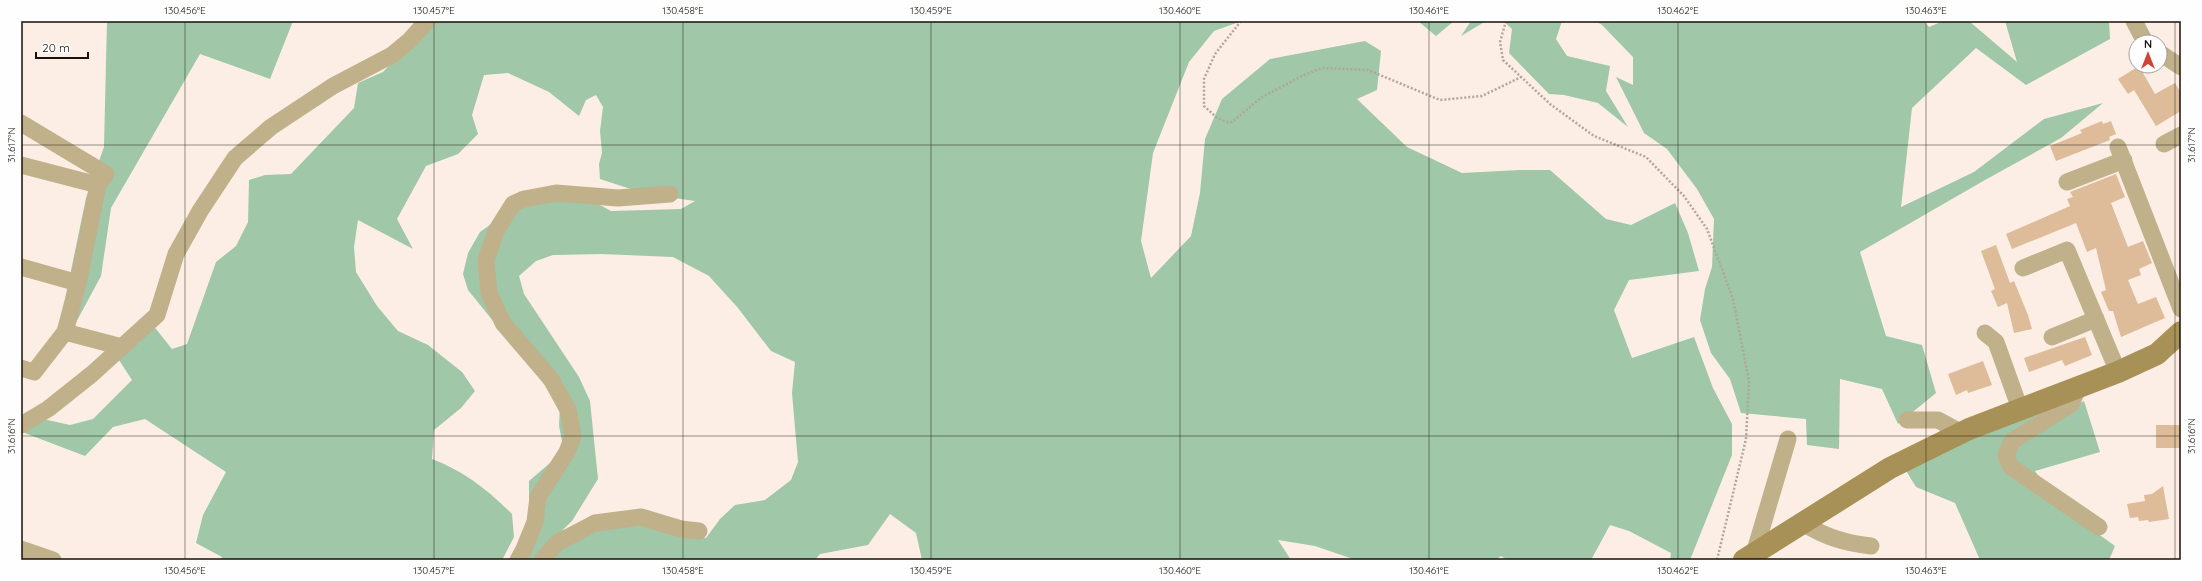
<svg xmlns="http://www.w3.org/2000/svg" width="2202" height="581" viewBox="0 0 2202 581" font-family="Quicksand,sans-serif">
<rect width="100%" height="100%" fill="#fceee4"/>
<!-- forest -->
<g fill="#9fc7a8">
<path d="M107,21H293L270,79L200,54L111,208L101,276L73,328L62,314L86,198L104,147Z"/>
<path d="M427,21H1242L1214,31L1189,62L1153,153L1141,241L1151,278L1191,236L1200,193L1205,139L1222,99L1270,59L1365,41L1381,51L1377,90L1357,99L1407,147L1462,173L1520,170H1550L1606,219L1631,225L1675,203L1688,233L1699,271L1629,280L1614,310L1632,358L1694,337L1713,388L1732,424V455L1690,560H1670L1671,553L1629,531L1610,525L1591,560H1507L1501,556L1496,560H1356L1315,546L1278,540L1291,560H922L916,533L890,514L868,545L820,554L815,560H547L588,530L643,522L706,538L720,519L735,505L765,500L791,480L798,462L792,393L795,362L771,351L738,308L709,276L673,257L602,254L553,255L536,261L519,276L524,294L579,377L590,401L598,479L572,521L532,560H516L529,520V481L564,451L559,426L560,404L468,290L463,274L468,253L480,232L535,193L587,198L611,211L681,209L695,201L646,194L600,179L599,164L602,153L600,131L603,107L596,95L586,100L579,116L549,92L508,73L484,75L472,115L478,134L458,154L426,166L397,219L413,249L358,220L354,247L356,272L377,306L398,331L428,345L462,372L475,391L461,408L434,430L432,459C464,471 488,490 512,514L514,537L502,560H221L222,557L196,543L203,515L226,472L145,419L113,427L85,456L22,432L43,419L70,425L93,419L132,380L117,357L152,324L172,349L187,344L216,262L236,246L248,222L249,180L265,175L291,174L354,108L358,83L383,72L422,31Z"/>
<path d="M1418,21H1454L1436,36Z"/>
<path d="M1471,21H1486L1461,36Z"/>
<path d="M1503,21H1562L1556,39L1567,56L1610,66L1606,91L1628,127L1598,103L1564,95L1549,94L1509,53L1512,29Z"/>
<path d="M1593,21H1924L1929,27L1943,21H1969L2017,62L2005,21H2109L2110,39L2026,85L1976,48L1912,108L1901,207L1974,172L2044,119L2103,103L2061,138L1985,180L1860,252L1886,336L1922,345L1936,393L1898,424L1882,389L1840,379L1839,449L1807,445L1806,419L1741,413L1730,379L1711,353L1700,320L1705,289L1712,267L1714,219L1697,189L1667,149L1644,133L1616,77L1633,85V57L1601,24Z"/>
<path d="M2084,401L2100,452L2035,471L2057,504L2115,546L2109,560H1980L1955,503L1916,487L1905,469L2020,413H2059Z"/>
</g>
<!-- building -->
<g fill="#debb99">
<path d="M2139,66L2155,94L2175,83L2181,93V111L2156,126L2134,90L2128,94L2118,79Z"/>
<path d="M2102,121L2103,124L2111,121L2116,134L2109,137L2110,140L2056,161L2050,146L2082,133L2080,130Z"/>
<path d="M2116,174L2125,197L2111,203L2128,247L2143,241L2152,263L2139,269L2141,275L2128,280L2138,304L2156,297L2165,318L2121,337L2113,311H2109L2101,292L2106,290L2096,248L2087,252L2076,223L2012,249L2006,234L2070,206L2067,199L2073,197L2070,192Z"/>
<path d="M1996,245L2010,283L2014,281L2028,315L2032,329L2014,333L2007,303L1998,307L1991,291L1995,289L1981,251Z"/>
<path d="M2085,337L2092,355L2065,366L2062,360L2029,372L2024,358Z"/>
<path d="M1983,361L1992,385L1968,393L1967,390L1956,395L1948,374Z"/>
<rect x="2156" y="425" width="25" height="23"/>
<path d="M2163,486L2169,519L2149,522L2148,520L2139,521L2138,517L2130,518L2127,504L2145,501L2144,495L2152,494Z"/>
</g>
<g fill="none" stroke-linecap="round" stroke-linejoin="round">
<!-- path -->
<g stroke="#b1a59c" stroke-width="2.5" stroke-dasharray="2 2" stroke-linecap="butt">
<path d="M1241,21L1215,54L1204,79V106L1216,117L1226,122H1232L1262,97L1304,75L1322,68L1368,70L1440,100L1482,96L1521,77"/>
<path d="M1506,21L1500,42L1503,60L1550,104L1594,136L1646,157L1684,196L1707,229L1733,299L1749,381L1746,439L1717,560"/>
</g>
<!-- street -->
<g stroke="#c0b18b" stroke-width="17">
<path d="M2134,21L2145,42"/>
<path d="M2160,53L2181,67"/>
<path d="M21,123L106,174L98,185"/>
<path d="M2164,144L2181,135"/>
<path d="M2118,147L2181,309"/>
<path d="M21,165L98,185L78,283L65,332L34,372L21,368"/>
<path d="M2067,182L2124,160"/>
<path d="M21,267L78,283"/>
<path d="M2023,268L2067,250L2118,372"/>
<path d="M65,332L122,347"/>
<path d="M1985,333L1996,342L2020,409"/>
<path d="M2052,337L2096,319"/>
<path d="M2078,388L2071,404L2012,441L2006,456L2011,467L2099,527"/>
<path d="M1907,420H1938L1962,433"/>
<path d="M21,425L48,409L92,374L157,315L176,254L200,211L235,158L271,127L333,86L392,55L410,40L427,21"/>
<path d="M1803,523C1825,537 1845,543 1871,546"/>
<path d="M21,549L53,560"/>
<path d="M1754,554L1788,439"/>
<path d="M518,560L524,549L535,522L538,497L567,452L573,436L568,410L551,379L503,323L489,293L486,260L496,231L513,204L524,199L556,193L618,198L670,194"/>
<path d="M542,560L557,543L595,523L641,517L681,529L699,531"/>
</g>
<!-- secondary -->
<path stroke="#a89156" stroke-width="22" d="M1744,560L1890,468L1969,429L2118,372L2157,354L2181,332"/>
</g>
<!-- ticks -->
<path fill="none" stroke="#19110b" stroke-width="1" stroke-opacity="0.45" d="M185,21V560M434,21V560M683,21V560M931,21V560M1180,21V560M1429,21V560M1678,21V560M1926,21V560M2175,21V560M21,145H2181M21,436H2181"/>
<!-- border -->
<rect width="2202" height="581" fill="none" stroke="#fefefe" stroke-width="44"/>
<!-- north arrow -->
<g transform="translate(2148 54)"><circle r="19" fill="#fefefe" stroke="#a29f9d"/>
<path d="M0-3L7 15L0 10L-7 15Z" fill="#d04335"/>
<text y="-6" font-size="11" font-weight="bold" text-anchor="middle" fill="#19110b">N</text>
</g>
<!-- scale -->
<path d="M36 52v6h52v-6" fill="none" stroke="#19110b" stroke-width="2"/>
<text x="42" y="52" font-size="12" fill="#19110b" stroke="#fefefe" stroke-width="3" paint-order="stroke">20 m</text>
<rect x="22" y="22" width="2158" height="537" fill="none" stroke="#19110b" stroke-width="1.5"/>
<g font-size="10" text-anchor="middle" fill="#19110b">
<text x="185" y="14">130.456°E</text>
<text x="434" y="14">130.457°E</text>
<text x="683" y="14">130.458°E</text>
<text x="931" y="14">130.459°E</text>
<text x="1180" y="14">130.460°E</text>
<text x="1429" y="14">130.461°E</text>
<text x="1678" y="14">130.462°E</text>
<text x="1926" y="14">130.463°E</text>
<text transform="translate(11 145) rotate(-90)" y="4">31.617°N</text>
<text transform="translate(2191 145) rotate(-90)" y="4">31.617°N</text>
<text transform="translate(11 436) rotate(-90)" y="4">31.616°N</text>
<text transform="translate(2191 436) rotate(-90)" y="4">31.616°N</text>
<text x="185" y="574">130.456°E</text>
<text x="434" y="574">130.457°E</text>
<text x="683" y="574">130.458°E</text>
<text x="931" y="574">130.459°E</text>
<text x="1180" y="574">130.460°E</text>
<text x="1429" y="574">130.461°E</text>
<text x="1678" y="574">130.462°E</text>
<text x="1926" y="574">130.463°E</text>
</g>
</svg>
